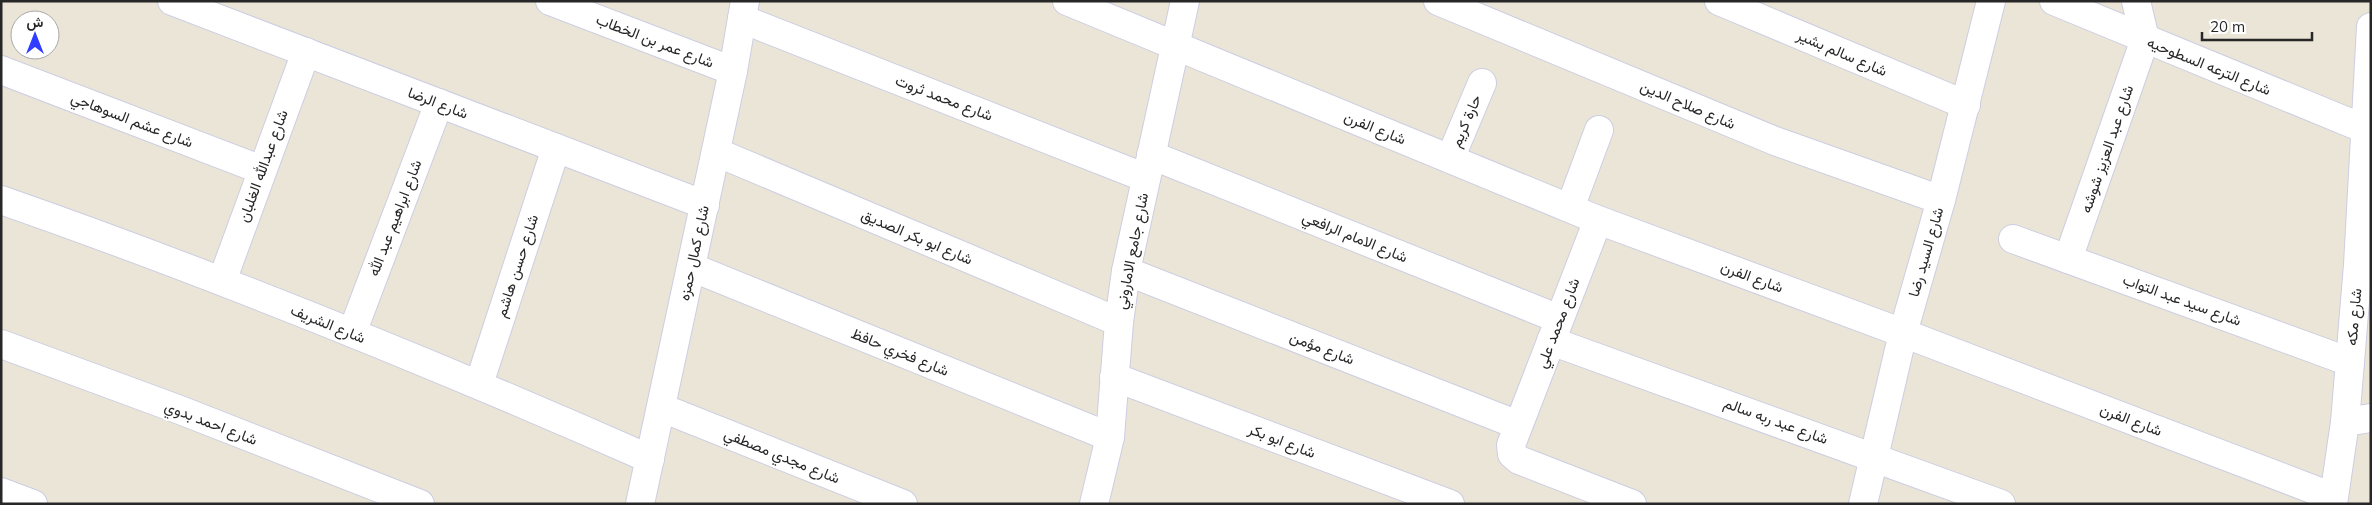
<svg xmlns="http://www.w3.org/2000/svg" width="2372" height="505" viewBox="0 0 2372 505" font-family="Mulish,Vazirmatn,sans-serif">
<rect width="100%" height="100%" fill="#ebe5d7"/>
<g fill="none" stroke-linecap="round" stroke-linejoin="round">
<defs>
<g id="minor">
<path d="M172,1L705,205"/>
<path d="M550,1L733,71"/>
<path d="M1067,1L1598,220L1903,333L2333,497"/>
<path d="M1438,1L1775,141L1941,200"/>
<path d="M1719,1L1966,105"/>
<path d="M742,19L1146,178"/>
<path d="M1,70L262,170"/>
<path d="M716,152L1119,322"/>
<path d="M1151,155L1559,319"/>
<path d="M1450,159L1482,83"/>
<path d="M1,200C221,277 437,365 650,459"/>
<path d="M1570,208L1599,130"/>
<path d="M1598,220L1511,445L1512,454L1519,460L1632,504"/>
<path d="M2013,239L2350,362"/>
<path d="M2068,259L2145,39L2136,1"/>
<path d="M691,267L1110,437"/>
<path d="M1126,271L1518,425"/>
<path d="M222,281L306,52"/>
<path d="M352,333L439,103"/>
<path d="M1551,341L2001,504"/>
<path d="M1,344L180,410L420,504"/>
<path d="M1114,377L1450,504"/>
<path d="M479,384L556,148"/>
<path d="M662,408L903,504"/>
<path d="M2345,422L2371,418"/>
<path d="M1,492L33,504"/>
<path d="M640,504L733,71L745,1"/>
<path d="M1094,504L1110,437L1119,322L1126,271L1185,1"/>
<path d="M1863,504L1903,333L1941,200L1991,1"/>
<path d="M2333,504L2345,422L2358,265L2371,27"/>
</g>
<path id="tertiary" d="M2054,1L2365,129"/>
</defs>
<!-- minor casing -->
<use href="#minor" stroke="#cccee2" stroke-width="30"/>
<!-- tertiary casing -->
<use href="#tertiary" stroke="#cccee2" stroke-width="30"/>
<!-- minor -->
<use href="#minor" stroke="#fff" stroke-width="28"/>
<!-- tertiary -->
<use href="#tertiary" stroke="#fff" stroke-width="28"/>
</g>
<g text-anchor="middle" stroke-width="4" stroke-linejoin="round" paint-order="stroke">
<!-- street labels -->
<g font-size="15" fill="#272727" stroke="#fff">
<text transform="translate(655 41) rotate(21)" y="5">شارع عمر بن الخطاب</text>
<text transform="translate(1842 53) rotate(23)" y="5">شارع سالم بشير</text>
<text transform="translate(2209 66) rotate(22)" y="5">شارع الترعه السطوحيه</text>
<text transform="translate(944 98) rotate(21)" y="5">شارع محمد ثروت</text>
<text transform="translate(438 103) rotate(21)" y="5">شارع الرضا</text>
<text transform="translate(1688 105) rotate(23)" y="5">شارع صلاح الدين</text>
<text transform="translate(132 120) rotate(21)" y="5">شارع عشم السوهاجي</text>
<text transform="translate(1466 121) rotate(-67)" y="5">حارة كريم</text>
<text transform="translate(1375 128) rotate(22)" y="5">شارع الفرن</text>
<text transform="translate(2107 149) rotate(-71)" y="5">شارع عبد العزيز شوشه</text>
<text transform="translate(263 166) rotate(-70)" y="5">شارع عبدالله الغلبان</text>
<text transform="translate(395 218) rotate(-69)" y="5">شارع ابراهيم عبد الله</text>
<text transform="translate(917 237) rotate(23)" y="5">شارع ابو بكر الصديق</text>
<text transform="translate(1355 237) rotate(22)" y="5">شارع الامام الرافعي</text>
<text transform="translate(1132 251) rotate(-79)" y="5">شارع جامع الاماروني</text>
<text transform="translate(1926 252) rotate(-74)" y="5">شارع السيد رضا</text>
<text transform="translate(694 253) rotate(-78)" y="5">شارع كمال حمزه</text>
<text transform="translate(517 266) rotate(-72)" y="5">شارع حسن هاشم</text>
<text transform="translate(1752 277) rotate(20)" y="5">شارع الفرن</text>
<text transform="translate(2182 300) rotate(20)" y="5">شارع سيد عبد التواب</text>
<text transform="translate(2354 317) rotate(-85)" y="5">شارع مكه</text>
<text transform="translate(1558 323) rotate(-69)" y="5">شارع محمد علي</text>
<text transform="translate(328 324) rotate(22)" y="5">شارع الشريف</text>
<text transform="translate(1322 348) rotate(21)" y="5">شارع مؤمن</text>
<text transform="translate(900 352) rotate(22)" y="5">شارع فخري حافظ</text>
<text transform="translate(2131 420) rotate(21)" y="5">شارع الفرن</text>
<text transform="translate(1776 421) rotate(20)" y="5">شارع عبد ربه سالم</text>
<text transform="translate(211 423) rotate(21)" y="5">شارع احمد بدوي</text>
<text transform="translate(1282 441) rotate(21)" y="5">شارع ابو بكر</text>
<text transform="translate(782 456) rotate(22)" y="5">شارع مجدي مصطفي</text>
</g>
</g>
<!-- border -->
<rect width="2372" height="505" fill="none" stroke="#272727" stroke-width="5"/>
<!-- north arrow -->
<g transform="translate(35 35)"><circle r="24" fill="#ffffff" stroke="#a9a9a9"/>
<path d="M0-4L9 19L0 12L-9 19Z" fill="#303cff"/>
<text y="-8" font-size="14" font-weight="bold" text-anchor="middle" fill="#272727">ش</text>
</g>
<!-- scale -->
<path d="M2202 32v8h110v-8" fill="none" stroke="#272727" stroke-width="2.5"/>
<text x="2210" y="32" font-size="15" fill="#272727" stroke="#ffffff" stroke-width="4" paint-order="stroke">20 m</text>
</svg>
